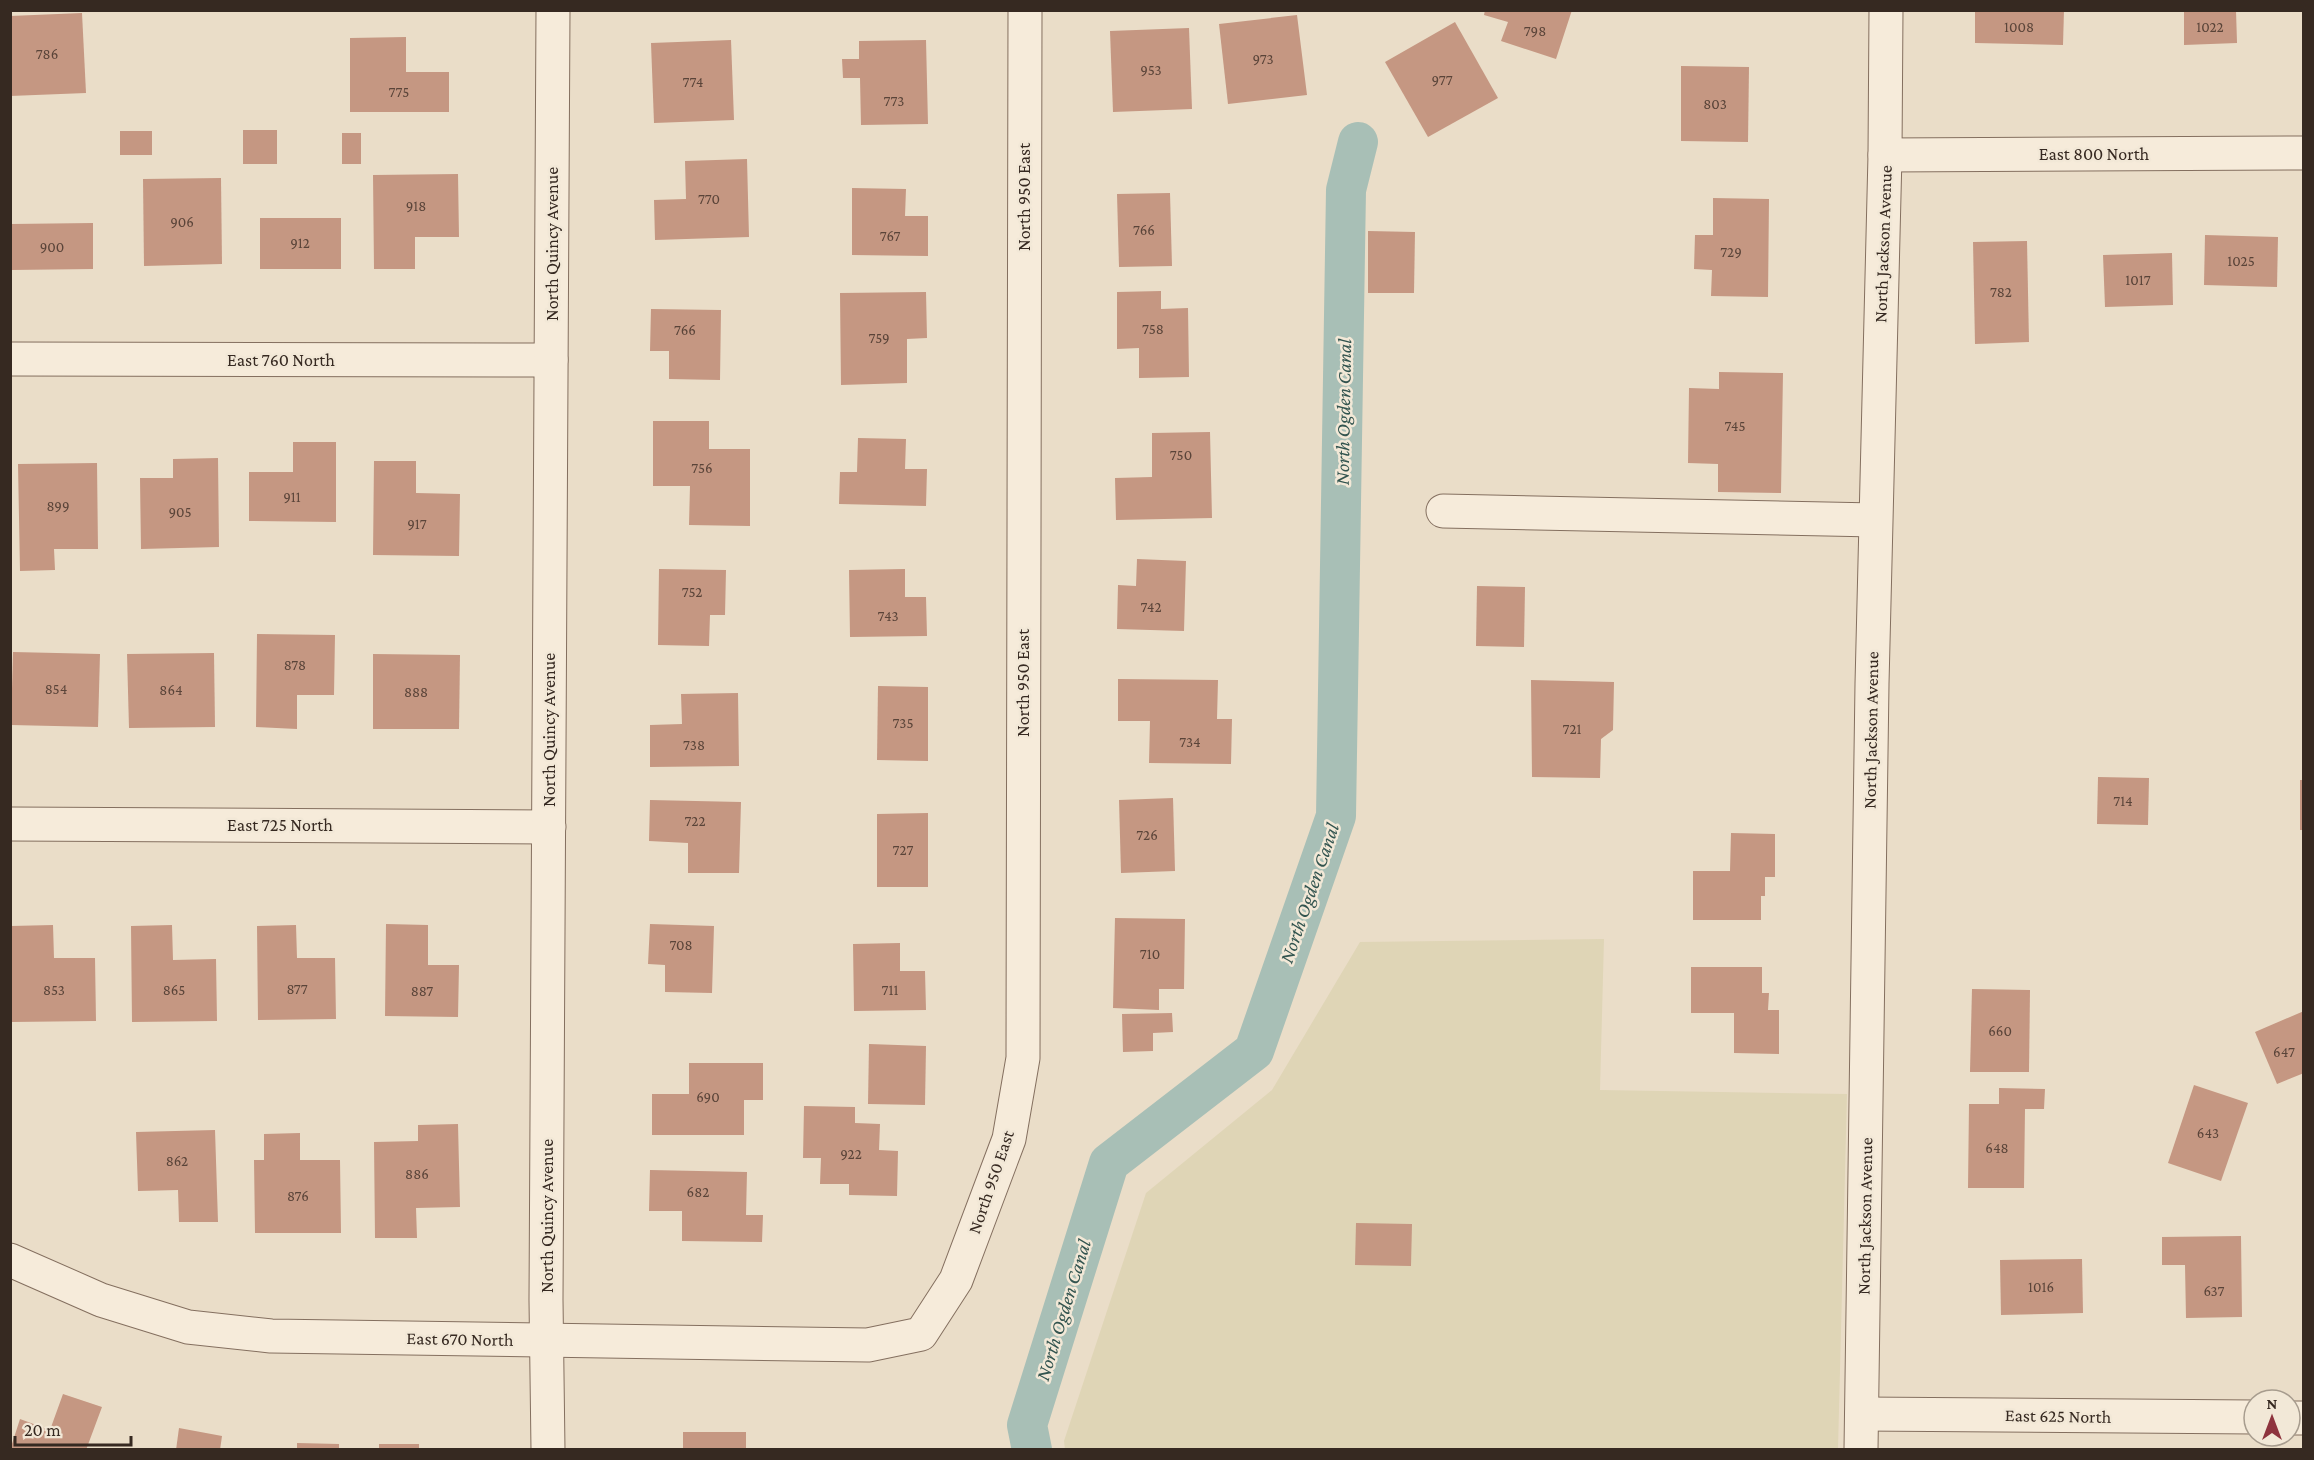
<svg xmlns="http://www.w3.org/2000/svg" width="2314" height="1460" viewBox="0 0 2314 1460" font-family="'Crimson Pro',serif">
<rect width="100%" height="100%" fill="#eaddc8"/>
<!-- farmland -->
<path fill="#dfd5b6" d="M1604,939L1600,1090L1847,1094L1838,1449L1065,1450L1064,1441L1146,1193L1272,1090L1360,942Z"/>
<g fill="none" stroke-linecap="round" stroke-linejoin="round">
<!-- canal -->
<path stroke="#a8bfb6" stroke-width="40" d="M1032,1450L1027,1425L1109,1163L1254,1051L1336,816L1346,190L1358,142"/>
</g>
<!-- building -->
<g fill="#c59782">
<path d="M1485,10H1572L1556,59L1501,41L1508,22L1484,15Z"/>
<path d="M1975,10H2064L2063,45L1975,43Z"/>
<path d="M2184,10H2236L2237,43L2184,45Z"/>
<path d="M82,13L86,93L10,96V16Z"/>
<path d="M1297,15L1307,95L1228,104L1219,24Z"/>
<path d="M1455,22L1498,98L1428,137L1385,62Z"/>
<path d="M1189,28L1192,109L1113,112L1110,31Z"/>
<path d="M406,37V72H449V112H350V38Z"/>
<path d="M731,40L734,120L654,123L651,43Z"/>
<path d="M926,40L928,124L861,125L860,78H843L842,59H859V41Z"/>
<path d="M1681,66L1749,67L1748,142L1681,141Z"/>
<rect x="243" y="130" width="34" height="34"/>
<rect x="120" y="131" width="32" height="24"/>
<rect x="342" y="133" width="19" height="31"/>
<path d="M747,159L749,237L655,240L654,200L686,199L685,161Z"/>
<path d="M458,174L459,237H415V269H374L373,175Z"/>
<path d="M221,178L222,264L144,266L143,179Z"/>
<path d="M852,188L906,189L905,216H928V256L852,255Z"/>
<path d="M1170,193L1172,266L1119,267L1117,194Z"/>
<path d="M1713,198L1769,199L1768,297L1711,296L1712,270L1694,269L1695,235H1713Z"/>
<rect x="260" y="218" width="81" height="51"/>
<path d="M93,223V269L11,270V224Z"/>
<path d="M1368,231L1415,232L1414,293H1368Z"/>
<path d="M2205,235L2278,237L2277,287L2204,285Z"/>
<path d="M2027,241L2029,342L1975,344L1973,242Z"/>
<path d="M2172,253L2173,305L2105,307L2103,255Z"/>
<path d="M1161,291V309L1188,308L1189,377L1139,378V348L1117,349V292Z"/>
<path d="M926,292L927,338L907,339V383L841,385L840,293Z"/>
<path d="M651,309L721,310L720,380L669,379V351H650Z"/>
<path d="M1719,372L1783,373L1781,493L1718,492V464L1688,463L1689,388L1719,389Z"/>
<path d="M653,421H709V449H750V526L689,525L690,486H653Z"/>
<path d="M1210,432L1212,518L1116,520L1115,478L1152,477V433Z"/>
<path d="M858,438L906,439L905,469H927L926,506L839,504L840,472H857Z"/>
<path d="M293,442H336V522L249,521V472H293Z"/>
<path d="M218,458L219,547L141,549L140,478H173V459Z"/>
<path d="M374,461H416V493L460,494L459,556L373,555Z"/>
<path d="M97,463L98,549H54L55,570L20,571L18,464Z"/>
<path d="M1137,559L1186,561L1184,631L1117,629L1118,585L1136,586Z"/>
<path d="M659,569L726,570L725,615H710L709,646L658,645Z"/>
<path d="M905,569V597H926L927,636L850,637L849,570Z"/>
<path d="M1477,586L1525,587L1524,647L1476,646Z"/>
<path d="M257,634L335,635L334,695H297V729L256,727Z"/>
<path d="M13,652L100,654L98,727L11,725Z"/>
<path d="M214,653L215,727L129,728L127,654Z"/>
<path d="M373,654L460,655L459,729H373Z"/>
<path d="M1118,679L1218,680L1217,719H1232L1231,764L1149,763L1150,721H1118Z"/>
<path d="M1531,680L1614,682L1613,730L1601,739L1600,778L1532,777Z"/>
<path d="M878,686L928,687V761L877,760Z"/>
<path d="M738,693L739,766L650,767V725L682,724L681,694Z"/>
<path d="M2098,777L2149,778L2148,825L2097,824Z"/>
<rect x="2300" y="780" width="4" height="50"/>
<path d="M1173,798L1175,871L1121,873L1119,800Z"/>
<path d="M650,800L741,802L739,873H688V843L649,841Z"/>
<path d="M928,813V887H877V814Z"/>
<path d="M1731,833L1775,834V877H1765V896H1761V920H1693V871H1730Z"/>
<path d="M1115,918L1185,919L1184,989H1159V1010L1113,1008Z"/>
<path d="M386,924L428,925V965H459L458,1017L385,1016Z"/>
<path d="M650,924L714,926L712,993L665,992V965L648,964Z"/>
<path d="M53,925L54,958H95L96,1021L12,1022L11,926Z"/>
<path d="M172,925L173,960L216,959L217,1021L132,1022L131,926Z"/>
<path d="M296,925L297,958H335L336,1019L258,1020L257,926Z"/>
<path d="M900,943V971H925L926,1010L854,1011L853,944Z"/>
<path d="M1691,967H1762V993H1769L1768,1010H1779V1054L1734,1053V1013H1691Z"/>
<path d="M1972,989L2030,990L2029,1072H1970Z"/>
<path d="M2304,1011V1073L2277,1084L2255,1032Z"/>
<path d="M1172,1013L1173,1032L1153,1033V1051L1123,1052L1122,1014Z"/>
<path d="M869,1044L926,1046L925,1105L868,1104Z"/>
<path d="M689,1063H763V1100H744V1135H652V1094H689Z"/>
<path d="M2194,1085L2248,1103L2221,1181L2168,1163Z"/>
<path d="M1999,1088L2045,1089L2044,1109H2025L2024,1188H1968L1969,1104H1999Z"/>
<path d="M804,1106L855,1107V1123L880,1124L879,1150L898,1151L897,1196L849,1195V1184H820L821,1158H803Z"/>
<path d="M458,1124L460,1207L416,1208L417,1238H375L374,1142L418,1141V1125Z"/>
<path d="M215,1130L218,1222H179L178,1190L138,1191L136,1132Z"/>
<path d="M300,1133V1160H340L341,1233H255L254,1160H264V1134Z"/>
<path d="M650,1170L747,1172L746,1215H763L762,1242L682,1241V1211H649Z"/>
<path d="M1356,1223L1412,1224L1411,1266L1355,1265Z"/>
<path d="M2241,1236L2242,1317L2186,1318L2185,1265H2162V1237Z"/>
<path d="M2082,1259L2083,1313L2001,1315L2000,1260Z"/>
<path d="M63,1394L102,1407L86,1450H10L20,1419L50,1430Z"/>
<path d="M179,1428L222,1436L220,1450H176Z"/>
<rect x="683" y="1432" width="63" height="18"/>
<path d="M297,1443L339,1444V1450H297Z"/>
<rect x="379" y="1444" width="40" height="6"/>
</g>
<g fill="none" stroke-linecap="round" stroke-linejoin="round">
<defs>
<g id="minor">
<path d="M1885,155L2304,153"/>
<path d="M10,359L551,360"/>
<path d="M1443,511L1875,520"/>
<path d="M10,824L549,827"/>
<path d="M10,1260L101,1300L188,1327L271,1336L868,1345L921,1334L956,1280L1009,1139L1023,1058L1025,10"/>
<path d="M1862,1414L2254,1417"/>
<path d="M2290,1418H2304"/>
<path d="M548,1450L546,1300L553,10"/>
<path d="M1861,1450L1872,684L1885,155L1886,10"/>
</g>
</defs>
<!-- minor casing -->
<use href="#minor" stroke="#846f5f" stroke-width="35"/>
<!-- minor -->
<use href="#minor" stroke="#f6ebda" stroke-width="33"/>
</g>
<g text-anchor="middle" stroke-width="5" stroke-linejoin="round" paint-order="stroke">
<!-- number labels -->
<g font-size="15" fill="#5a4439">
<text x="2019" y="32">1008</text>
<text x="2210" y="32">1022</text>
<text x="1535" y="36">798</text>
<text x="47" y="59">786</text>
<text x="1263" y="64">973</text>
<text x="1151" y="75">953</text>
<text x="1442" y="85">977</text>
<text x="693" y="87">774</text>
<text x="399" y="97">775</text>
<text x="894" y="106">773</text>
<text x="1715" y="109">803</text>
<text x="709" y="204">770</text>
<text x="416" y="211">918</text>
<text x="182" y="227">906</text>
<text x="1144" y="235">766</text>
<text x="890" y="241">767</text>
<text x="300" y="248">912</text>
<text x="52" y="252">900</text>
<text x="1731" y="257">729</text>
<text x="2241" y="266">1025</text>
<text x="2138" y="285">1017</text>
<text x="2001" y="297">782</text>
<text x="1153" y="334">758</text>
<text x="685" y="335">766</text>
<text x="879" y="343">759</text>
<text x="1735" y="431">745</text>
<text x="1181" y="460">750</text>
<text x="702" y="473">756</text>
<text x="292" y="502">911</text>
<text x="58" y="511">899</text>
<text x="180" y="517">905</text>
<text x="417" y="529">917</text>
<text x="692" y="597">752</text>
<text x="1151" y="612">742</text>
<text x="888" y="621">743</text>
<text x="295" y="670">878</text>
<text x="56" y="694">854</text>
<text x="171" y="695">864</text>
<text x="416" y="697">888</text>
<text x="903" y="728">735</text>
<text x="1572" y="734">721</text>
<text x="1190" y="747">734</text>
<text x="694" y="750">738</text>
<text x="2123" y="806">714</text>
<text x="695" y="826">722</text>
<text x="1147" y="840">726</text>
<text x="903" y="855">727</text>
<text x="681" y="950">708</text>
<text x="1150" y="959">710</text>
<text x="297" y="994">877</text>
<text x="54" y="995">853</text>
<text x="174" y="995">865</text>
<text x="890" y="995">711</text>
<text x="422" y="996">887</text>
<text x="2000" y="1036">660</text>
<text x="2284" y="1057">647</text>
<text x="708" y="1102">690</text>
<text x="2208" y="1138">643</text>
<text x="1997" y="1153">648</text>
<text x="851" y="1159">922</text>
<text x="177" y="1166">862</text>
<text x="417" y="1179">886</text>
<text x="698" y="1197">682</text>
<text x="298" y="1201">876</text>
<text x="2041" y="1292">1016</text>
<text x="2214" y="1296">637</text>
</g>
<!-- street labels -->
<g font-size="18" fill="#362921" stroke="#f2e8d7">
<text x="2094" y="160">East 800 North</text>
<text transform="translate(1024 197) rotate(-90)" y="6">North 950 East</text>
<text transform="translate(552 244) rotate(-90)" y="6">North Quincy Avenue</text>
<text transform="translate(1883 244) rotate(-88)" y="6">North Jackson Avenue</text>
<text x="281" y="366">East 760 North</text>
<text transform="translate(1023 683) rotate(-90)" y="6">North 950 East</text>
<text transform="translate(549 730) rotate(-90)" y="6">North Quincy Avenue</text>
<text transform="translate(1871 730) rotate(-89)" y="6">North Jackson Avenue</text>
<text x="280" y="831">East 725 North</text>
<text transform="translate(991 1182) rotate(-71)" y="6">North 950 East</text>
<text transform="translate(547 1216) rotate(-90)" y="6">North Quincy Avenue</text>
<text transform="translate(1865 1216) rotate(-89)" y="6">North Jackson Avenue</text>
<text transform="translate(460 1339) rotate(1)" y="6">East 670 North</text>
<text transform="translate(2058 1416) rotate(1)" y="6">East 625 North</text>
</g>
<!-- water labels -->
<g font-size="20" font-style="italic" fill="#32544f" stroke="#f2e8d7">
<text transform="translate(1343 412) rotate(-89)" y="7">North Ogden Canal</text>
<text transform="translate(1309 893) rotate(-71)" y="7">North Ogden Canal</text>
<text transform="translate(1063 1310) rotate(-73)" y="7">North Ogden Canal</text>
</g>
</g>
<!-- border -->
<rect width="2314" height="1460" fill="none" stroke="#362921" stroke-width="24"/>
<!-- north arrow -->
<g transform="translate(2272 1418)"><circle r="28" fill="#f2e8d7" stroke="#a79c8e" stroke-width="1.5"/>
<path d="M0-4.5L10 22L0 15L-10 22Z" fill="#8e343e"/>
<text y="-9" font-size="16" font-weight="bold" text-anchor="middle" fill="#362921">N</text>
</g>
<!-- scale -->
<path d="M15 1436v9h116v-9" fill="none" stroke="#362921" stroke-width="3"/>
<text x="24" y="1436" font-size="18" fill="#362921" stroke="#f2e8d7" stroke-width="4.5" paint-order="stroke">20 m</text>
</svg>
